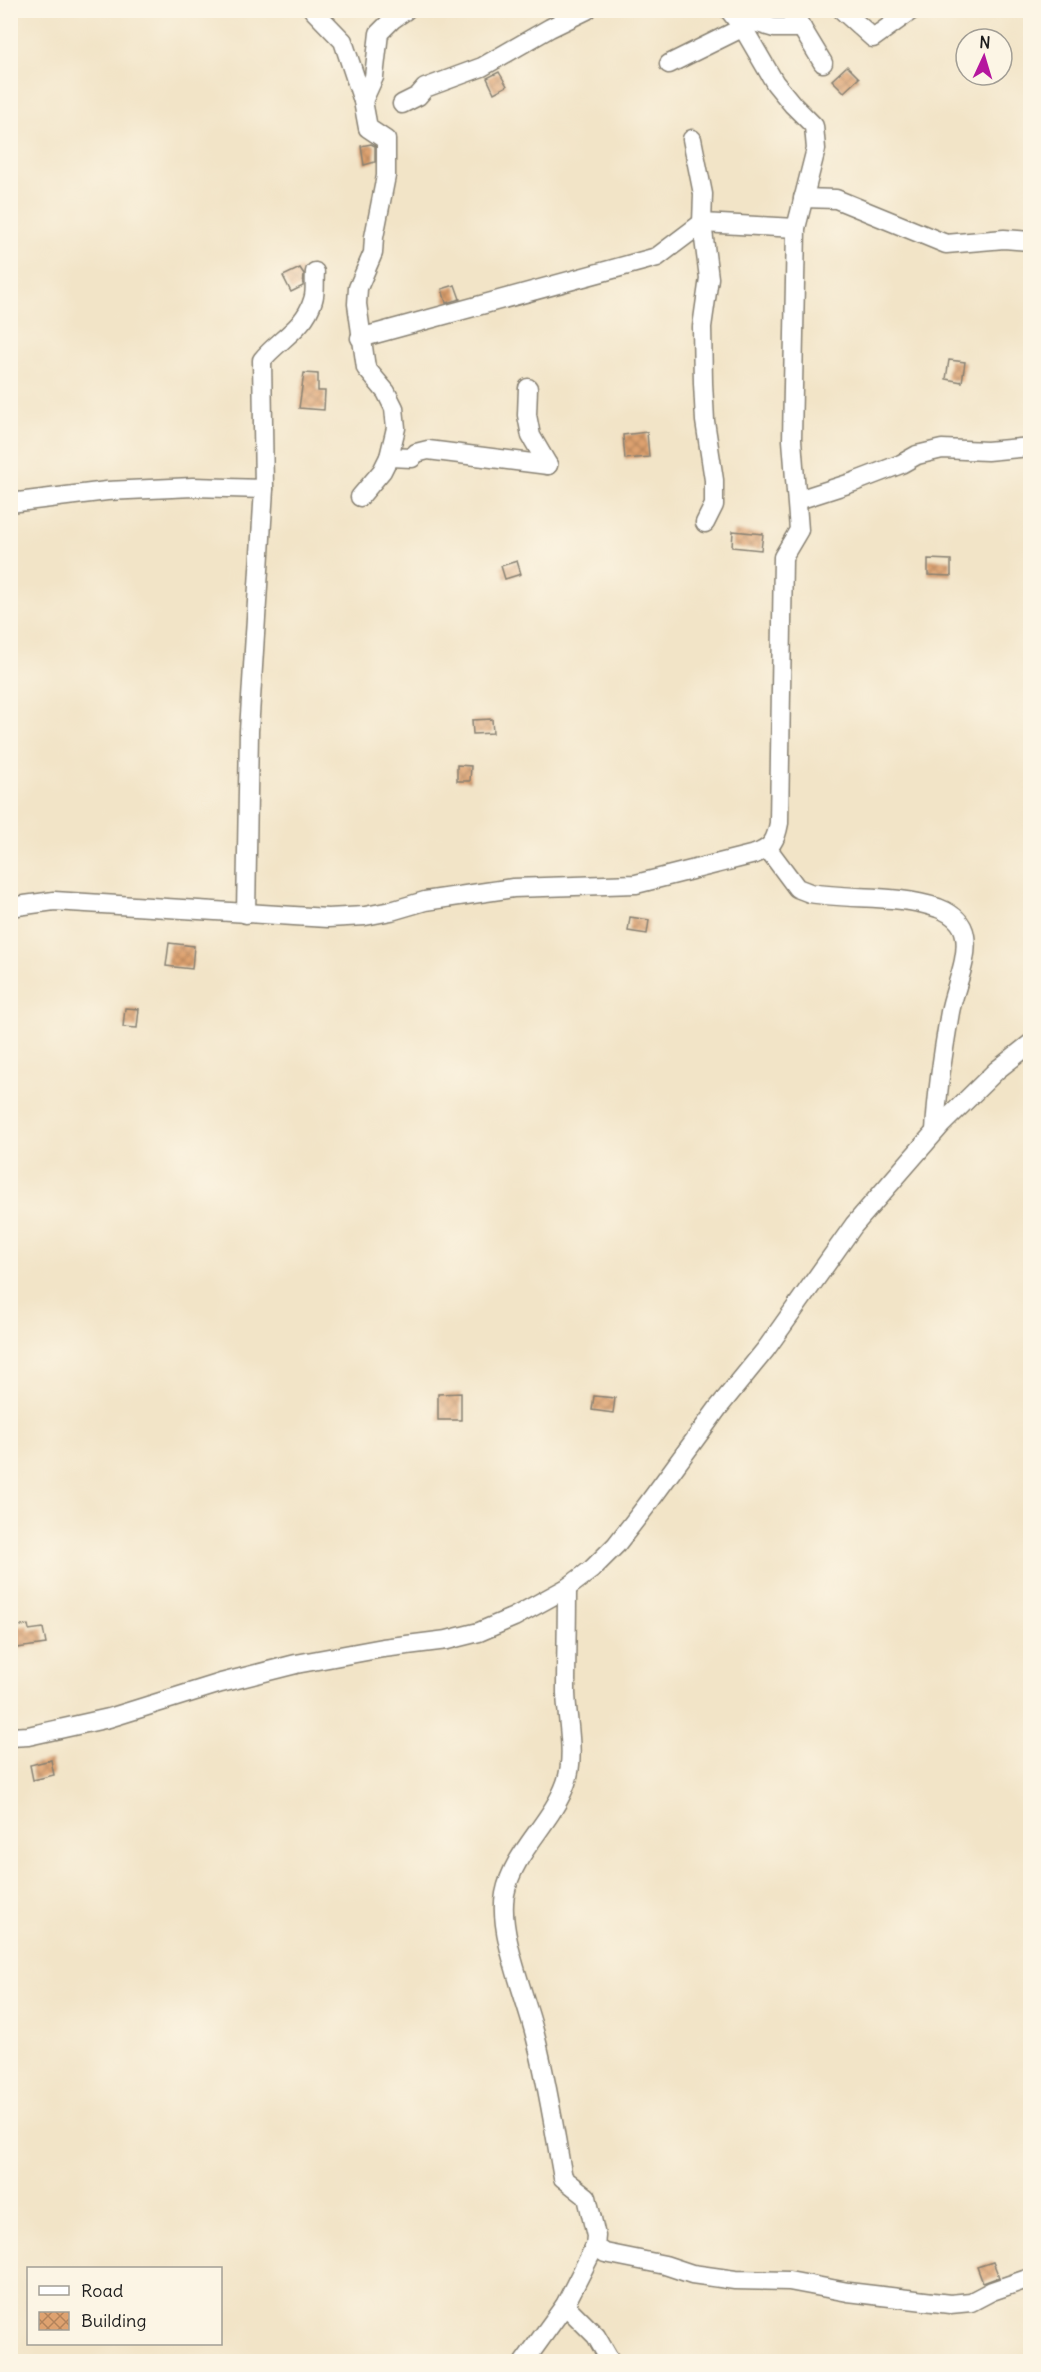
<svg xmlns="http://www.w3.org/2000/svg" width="1041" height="2372" viewBox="0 0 1041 2372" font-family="Delius,sans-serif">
<defs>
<pattern id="building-cross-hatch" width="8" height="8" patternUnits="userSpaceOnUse" patternTransform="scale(1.5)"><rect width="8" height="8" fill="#dea270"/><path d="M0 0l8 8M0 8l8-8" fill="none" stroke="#b3835b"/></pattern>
</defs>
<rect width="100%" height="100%" fill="#fcf5e5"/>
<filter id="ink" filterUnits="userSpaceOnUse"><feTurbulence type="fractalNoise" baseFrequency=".0167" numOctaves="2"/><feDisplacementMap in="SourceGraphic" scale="12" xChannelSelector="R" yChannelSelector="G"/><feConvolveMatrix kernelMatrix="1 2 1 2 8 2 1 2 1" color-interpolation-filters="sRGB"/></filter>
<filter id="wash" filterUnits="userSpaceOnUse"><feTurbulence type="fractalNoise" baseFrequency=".008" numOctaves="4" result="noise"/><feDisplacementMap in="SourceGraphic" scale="24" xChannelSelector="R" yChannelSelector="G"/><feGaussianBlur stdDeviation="1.35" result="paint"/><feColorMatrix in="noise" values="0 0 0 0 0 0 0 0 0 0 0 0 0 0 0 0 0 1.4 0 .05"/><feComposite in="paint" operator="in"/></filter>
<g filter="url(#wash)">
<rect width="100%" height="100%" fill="#f2e4c7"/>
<g id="blocks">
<!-- building -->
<g fill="url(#building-cross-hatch)">
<path d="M847,66L859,78L844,92L832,80Z"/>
<path d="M499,72L507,86L494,93L487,78Z"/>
<path d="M371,144L375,146V162L364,165L361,146Z"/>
<path d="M300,268L304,274L303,286L291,292L283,276Z"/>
<path d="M455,285L460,299L446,303L442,289Z"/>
<path d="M949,360L965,362L962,382L946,379Z"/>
<path d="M304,373L318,374V391H325L324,410L299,408Z"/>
<path d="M647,432L649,457L625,459L623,435Z"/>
<path d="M733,531L763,534L761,550L732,547Z"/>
<path d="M928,559L951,560V576L928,575Z"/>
<path d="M517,561L521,574L505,579L501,566Z"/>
<path d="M492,719L493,733L473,734L472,720Z"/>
<path d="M457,765L471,766L470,781H457Z"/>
<path d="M630,917L649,920L647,934L628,931Z"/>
<path d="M169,943L194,946L192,969L166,966Z"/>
<path d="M125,1008L139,1009L137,1028L123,1027Z"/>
<path d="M461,1393V1420H438V1394Z"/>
<path d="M594,1396L615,1398L613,1413L592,1410Z"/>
<path d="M28,1625L29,1630L43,1628L46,1644L17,1648L15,1627Z"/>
<path d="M51,1760L54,1775L33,1780L30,1765Z"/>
<path d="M993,2262L999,2277L983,2283L977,2267Z"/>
</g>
</g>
</g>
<g filter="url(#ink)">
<use href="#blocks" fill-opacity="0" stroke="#878072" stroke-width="1.5"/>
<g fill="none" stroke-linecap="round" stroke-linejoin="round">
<defs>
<g id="minor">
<path d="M313,10L343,41L363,101L368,128L386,140V176L374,237L373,253L358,288L357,304L366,368L386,392L394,408L396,428L389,457L382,471L360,497"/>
<path d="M791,10L823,63"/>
<path d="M842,10L873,38L912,10"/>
<path d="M669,64L754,22L774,28H802"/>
<path d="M363,101L374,77L379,33L393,19L406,10"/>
<path d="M402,104L418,96L425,88L482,67L550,28L587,10"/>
<path d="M692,139L703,194L702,223L709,278L702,327L703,383L705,421L714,480V505L705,523"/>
<path d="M803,198L836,199L946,244L1004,239L1030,241"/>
<path d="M360,338L657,257L702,223L796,228"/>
<path d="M528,388L527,415L531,436L548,465"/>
<path d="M389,457L412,458L416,453L428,450L548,465"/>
<path d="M264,489L262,360C278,340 305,328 313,300C316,292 314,281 315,272"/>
<path d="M798,500L854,482L901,464L917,455L942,449L987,451L1030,447"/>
<path d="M10,503L107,491L193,487L264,489L249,731L246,914"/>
<path d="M768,849L797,888L810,893C852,900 897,894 938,908C951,913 963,922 965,936C969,960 954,989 950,1012C943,1052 937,1091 935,1131"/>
<path d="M10,907L54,901L294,916L328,918L365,916L391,911L425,901L513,888L636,884L755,854C772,848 776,840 779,823L783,557L799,530L792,440L796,228L816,149L814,126L793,105L775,83L743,28L729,10"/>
<path d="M10,1737L28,1736L109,1718L221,1683L296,1664L383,1648L447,1640L479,1632L514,1617L567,1588L592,1569L616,1545L647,1505L718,1408L766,1349L854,1225L941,1125L997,1070L1030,1044"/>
<path d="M595,2246L605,2253L665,2265L692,2274L735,2280L789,2281L848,2292L950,2304L971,2302L992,2291L1030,2278"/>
<path d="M565,2305L596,2336L611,2362"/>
<path d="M524,2362L565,2305L595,2246L596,2236L587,2197L563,2178C554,2129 547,2079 534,2031C524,1992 498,1932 505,1894C513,1852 552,1823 566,1783C576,1756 567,1721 566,1693C566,1658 567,1623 567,1588"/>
</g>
</defs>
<!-- minor casing -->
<use href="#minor" stroke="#878072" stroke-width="21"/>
<!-- minor -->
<use href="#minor" stroke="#fff" stroke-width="18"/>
</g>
</g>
<!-- margin -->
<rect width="1041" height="2372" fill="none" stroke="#fcf5e5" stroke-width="36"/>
<!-- legend -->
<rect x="27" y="2267" width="195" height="78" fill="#fcf5e5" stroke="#a29e95" stroke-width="1.5"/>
<rect x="39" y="2286" width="30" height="9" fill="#ffffff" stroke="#a29e95" stroke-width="1.5"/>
<text x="81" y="2297" font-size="18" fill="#1c1c1c">Road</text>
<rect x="39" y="2312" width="30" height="18" fill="url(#building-cross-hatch)" stroke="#a29e95" stroke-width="1.5"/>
<text x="81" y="2327" font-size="18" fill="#1c1c1c">Building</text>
<!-- north arrow -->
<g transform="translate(984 57) rotate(4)"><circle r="28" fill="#fcf5e5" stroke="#a29e95" stroke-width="1.5"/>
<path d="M0-4.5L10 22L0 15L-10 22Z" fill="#b5179e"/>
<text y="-9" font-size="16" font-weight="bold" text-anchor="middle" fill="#1c1c1c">N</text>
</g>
</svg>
